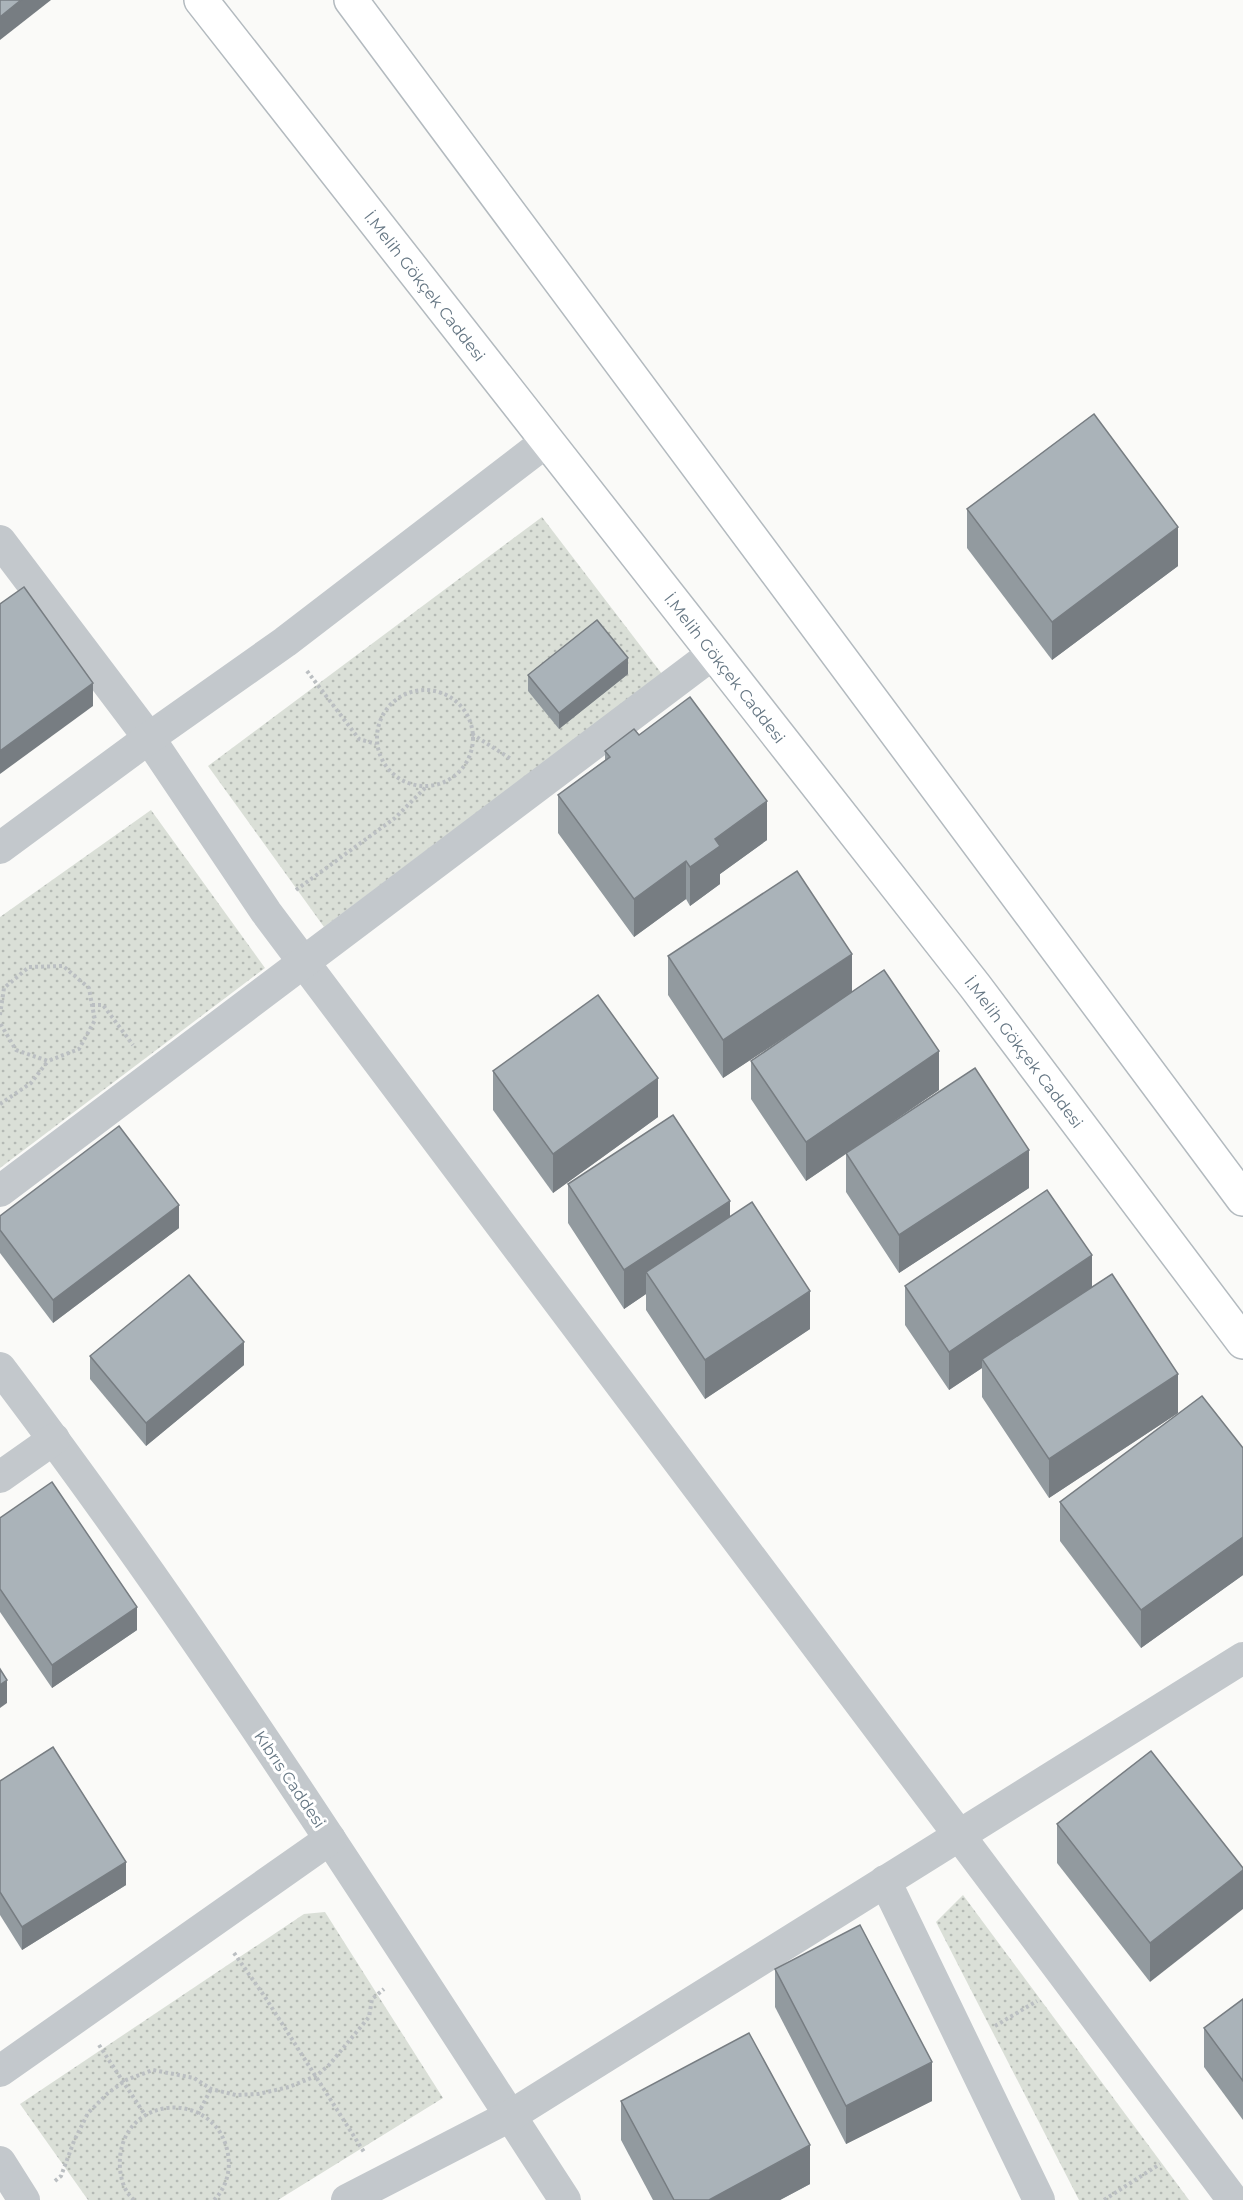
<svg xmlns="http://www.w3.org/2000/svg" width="1243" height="2200" viewBox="0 0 1243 2200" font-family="Montserrat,sans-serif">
<defs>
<pattern id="park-dots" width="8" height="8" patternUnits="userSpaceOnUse" patternTransform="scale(1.5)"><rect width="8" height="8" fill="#dadfd7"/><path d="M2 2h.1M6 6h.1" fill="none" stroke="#b4b9b4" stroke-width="1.8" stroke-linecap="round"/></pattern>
</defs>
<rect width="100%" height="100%" fill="#fafaf8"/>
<!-- park -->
<g fill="url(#park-dots)">
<path d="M542,517L662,674L324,927L208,766Z"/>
<path d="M151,810L265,968L0,1168V917Z"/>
<path d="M963,1895L1189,2200H1079L936,1922Z"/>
<path d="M325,1912L443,2098L278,2200H88L20,2104L304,1914Z"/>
</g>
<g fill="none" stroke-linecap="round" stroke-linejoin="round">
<defs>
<g id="secondary">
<path d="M201,0L975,986L1243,1342"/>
<path d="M351,0L1243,1199"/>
</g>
</defs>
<!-- secondary casing -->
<use href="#secondary" stroke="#b3babf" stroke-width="36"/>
<!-- path -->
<g stroke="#bbbfc2" stroke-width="4" stroke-dasharray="3 3" stroke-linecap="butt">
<path d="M307,671L359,739L376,744"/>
<circle cx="425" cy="738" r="48"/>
<path d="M472,734L511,759"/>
<path d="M296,890L395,818L426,787"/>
<path d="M92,1005H103L133,1045"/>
<path d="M0,1015L4,988L29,967L63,966L89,988L92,1005L95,1020L79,1049L48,1061L16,1050L0,1023"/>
<path d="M0,1104L31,1083L48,1061"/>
<path d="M234,1953L265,1997L364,2152"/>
<path d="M995,2026L1037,2001"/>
<path d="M99,2045L145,2115"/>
<path d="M198,2114L211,2089"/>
<path d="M55,2181L61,2176L74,2141L88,2113L108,2093L126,2080L153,2070L194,2078L211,2089L236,2095L258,2094L289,2087L316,2076L329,2065L369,2017L372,1999L384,1989"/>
<path d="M134,2200C122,2190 119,2172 120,2158C125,2093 217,2090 228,2154C231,2171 226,2188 214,2200"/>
<path d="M1104,2200L1160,2164"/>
</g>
<!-- street -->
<g stroke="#c3c8cc" stroke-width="32">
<path d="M0,541L149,738L266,912L1233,2200"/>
<path d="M0,848L149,738L285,642L547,441"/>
<path d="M0,1191L714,653"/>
<path d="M0,1368C203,1635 382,1919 565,2200"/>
<path d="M0,1477L54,1439"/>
<path d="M885,1881L1039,2200"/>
<path d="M0,2071L330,1839"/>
<path d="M0,2162L24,2200"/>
<path d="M347,2200L510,2116L1243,1658"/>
</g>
<!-- secondary -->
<use href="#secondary" stroke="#fff" stroke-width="33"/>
</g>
<!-- wall -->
<g fill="#929a9f">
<path d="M967,509L1178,566L1052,660L967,548Z"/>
<path d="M628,674L559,729L528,691V675Z"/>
<path d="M639,735L767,840L720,874V884L690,906L686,899L634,937L558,833V795L605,760V751Z"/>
<path d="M668,956L852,992L939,1090L866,1140L1029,1188L899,1273L846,1192V1154L806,1181L751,1099V1061L791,1033L723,1078L668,995Z"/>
<path d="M493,1071L658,1117L553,1193L493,1110Z"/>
<path d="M568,1184L730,1217L810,1329L705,1399L646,1310V1294L624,1309L568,1223Z"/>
<path d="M0,1216L179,1228L53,1323L0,1253Z"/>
<path d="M905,1286L1092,1287L1178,1413L1049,1498L982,1397V1368L949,1390L905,1325Z"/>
<path d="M90,1356L244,1365L146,1446L90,1379Z"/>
<path d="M1243,1448V1575L1141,1648L1060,1541V1502Z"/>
<path d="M0,1518L137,1630L52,1688L0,1612Z"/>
<path d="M1151,1751L1150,1982L1057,1863V1824Z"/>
<path d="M0,1781L126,1885L22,1950L0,1915Z"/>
<path d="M775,1969L932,2101L846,2144L775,2007Z"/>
<path d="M1243,1999V2120L1204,2067V2028Z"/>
<path d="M621,2101L810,2184L780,2200H653L621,2140Z"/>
</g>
<!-- shaded-wall -->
<g fill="#777d82">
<path d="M21,0H51L0,40V17Z"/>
<path d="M1178,527V566L1052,660V622Z"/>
<path d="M628,658V674L559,729V713Z"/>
<path d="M93,683V706L0,774V751Z"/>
<path d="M767,801V840L720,874V884L690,906V867L715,839Z"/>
<path d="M686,861V899L634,937V899Z"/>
<path d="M852,954V993L723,1078V1040Z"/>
<path d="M939,1051V1090L806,1181V1142Z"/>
<path d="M658,1078V1117L553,1193V1154Z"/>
<path d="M1029,1150V1188L899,1273V1235Z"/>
<path d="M730,1201V1239L646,1272V1294L624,1309V1270Z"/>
<path d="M179,1205V1228L53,1323V1300Z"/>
<path d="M1092,1255V1294L982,1359V1368L949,1390V1352Z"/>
<path d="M810,1291V1329L705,1399V1360Z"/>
<path d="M244,1342V1365L146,1446V1423Z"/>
<path d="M1178,1374V1413L1049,1498V1459Z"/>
<path d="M1243,1537V1575L1141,1648V1610Z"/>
<path d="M137,1607V1630L52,1688V1665Z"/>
<path d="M7,1680V1703L0,1708V1685Z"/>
<path d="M126,1862V1885L22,1950V1927Z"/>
<path d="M1243,1870V1909L1150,1982V1943Z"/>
<path d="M932,2062V2101L846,2144V2106Z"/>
<path d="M810,2145V2184L780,2200H709Z"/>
</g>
<!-- building -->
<g fill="#aab3b9" stroke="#777d82" stroke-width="1.5">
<path d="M0,0H21L0,17Z"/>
<path d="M1094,414L1178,527L1052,622L967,509Z"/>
<path d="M24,587L93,683L0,751V604Z"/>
<path d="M597,620L628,658L559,713L528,675Z"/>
<path d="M690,697L767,801L715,839L720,846L690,867L686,861L634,899L558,795L610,757L605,751L634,729L639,735Z"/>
<path d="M797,871L852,954L723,1040L668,956Z"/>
<path d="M884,970L939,1051L806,1142L751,1061Z"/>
<path d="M598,995L658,1078L553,1154L493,1071Z"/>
<path d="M975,1068L1029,1150L899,1235L846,1153Z"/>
<path d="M673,1115L730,1201L624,1270L568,1184Z"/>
<path d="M119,1126L179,1205L53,1300L0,1230V1216Z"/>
<path d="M1047,1190L1092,1255L949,1352L905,1286Z"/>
<path d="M752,1202L810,1291L705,1360L646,1272Z"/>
<path d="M1112,1274L1178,1374L1049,1459L982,1359Z"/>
<path d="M189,1275L244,1342L146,1423L90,1356Z"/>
<path d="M1202,1396L1243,1448V1537L1141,1610L1060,1502Z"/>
<path d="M52,1482L137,1607L52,1665L0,1589V1518Z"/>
<path d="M0,1669L7,1680L0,1685Z"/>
<path d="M53,1747L126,1862L22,1927L0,1892V1781Z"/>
<path d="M1151,1751L1243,1868V1870L1150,1943L1057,1824Z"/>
<path d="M860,1925L932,2062L846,2106L775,1969Z"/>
<path d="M1243,1999V2081L1204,2028Z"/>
<path d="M749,2033L810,2145L709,2200H674L621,2101Z"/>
</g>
<g text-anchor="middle" stroke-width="6" stroke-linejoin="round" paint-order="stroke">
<!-- street labels -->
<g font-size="16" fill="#657683" stroke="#fff">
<text transform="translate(425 286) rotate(52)" y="6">İ.Melih Gökçek Caddesi</text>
<text transform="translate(725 668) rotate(52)" y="6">İ.Melih Gökçek Caddesi</text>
<text transform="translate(1024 1052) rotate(53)" y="6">İ.Melih Gökçek Caddesi</text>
<text transform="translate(290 1779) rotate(56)" y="6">Kıbrıs Caddesi</text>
</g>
</g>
</svg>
